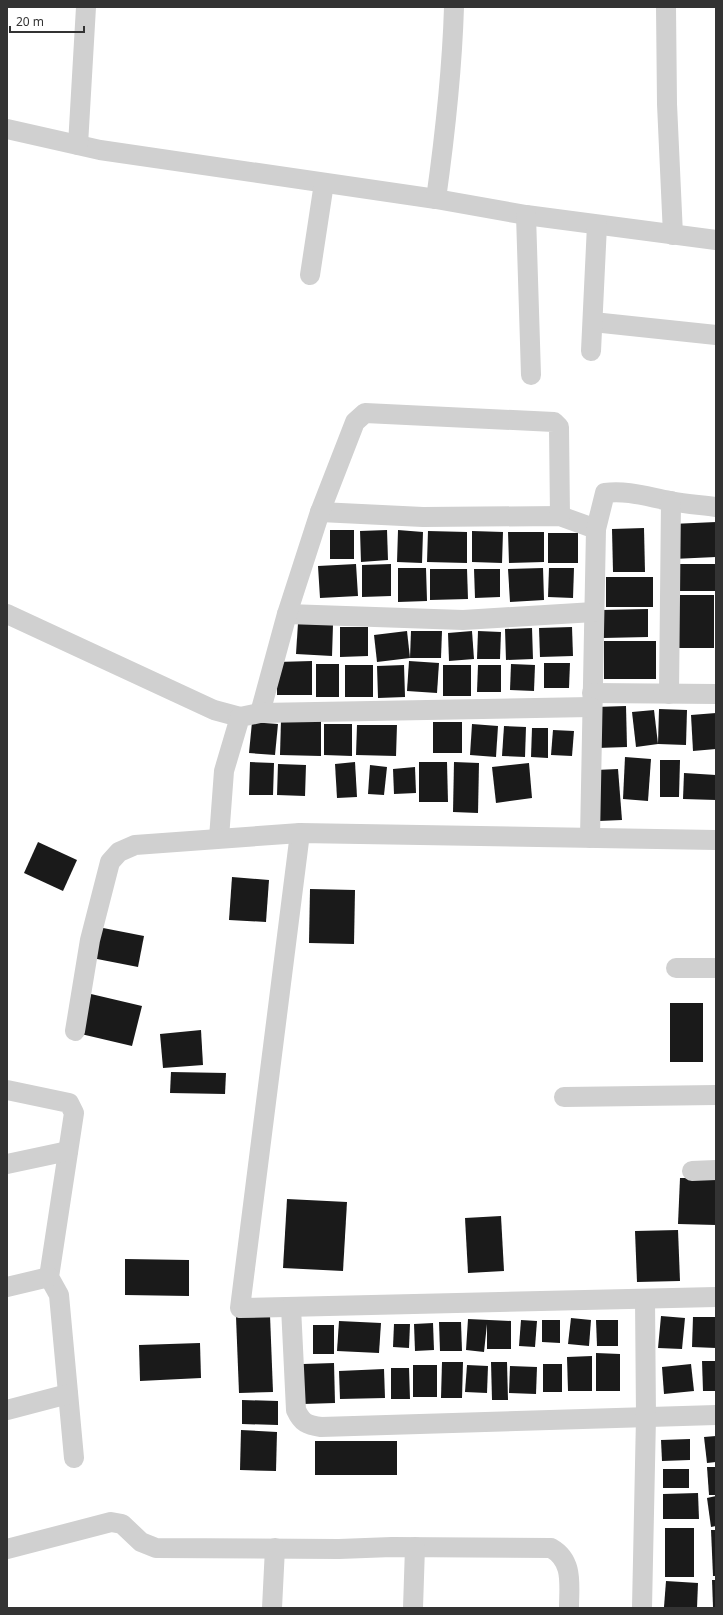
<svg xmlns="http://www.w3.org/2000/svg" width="723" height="1615" viewBox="0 0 723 1615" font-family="'Noto Sans',sans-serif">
<rect width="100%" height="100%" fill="#fff"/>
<!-- building -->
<g fill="#1a1a1a">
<path d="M716,522V557L673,559L672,524Z"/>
<path d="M644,528L645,572H613L612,529Z"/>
<rect x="330" y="530" width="24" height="29"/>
<path d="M387,530L388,560L361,562L360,531Z"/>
<path d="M398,530L423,532L422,563L397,562Z"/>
<path d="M428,531L467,532V563L427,562Z"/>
<path d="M472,531L503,532L502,563L472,562Z"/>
<path d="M508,532H544V562L509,563Z"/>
<rect x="548" y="533" width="30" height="30"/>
<path d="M356,564L358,596L320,598L318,566Z"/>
<path d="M391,564V596L362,597V565Z"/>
<rect x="674" y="564" width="42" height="27"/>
<path d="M398,568H426L427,601L398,602Z"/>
<path d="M543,568L544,600L510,602L508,569Z"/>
<path d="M549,568H574L573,598L548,597Z"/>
<path d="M430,569H467L468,599L430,600Z"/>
<path d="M474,569H500V597L475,598Z"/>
<rect x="606" y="577" width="47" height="30"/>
<rect x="673" y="595" width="41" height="53"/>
<path d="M648,609V637L603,638L602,610Z"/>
<path d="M298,623L333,624L332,656L296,654Z"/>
<path d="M340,627H368V656L340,657Z"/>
<path d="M572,627L573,656L540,657L539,628Z"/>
<path d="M532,628L533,659L506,660L505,629Z"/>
<path d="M407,631L410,658L377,662L374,635Z"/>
<path d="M411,631H442L441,658H410Z"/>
<path d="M472,631L474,659L449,661L448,633Z"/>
<path d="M478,631L501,632L500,659H477Z"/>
<rect x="604" y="641" width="52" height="38"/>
<path d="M312,661V695H277V662Z"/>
<path d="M409,661L439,663L437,693L407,691Z"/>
<path d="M544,663H570L569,688H544Z"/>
<rect x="316" y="664" width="23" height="33"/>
<path d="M511,664L535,665L534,691L510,690Z"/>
<rect x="345" y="665" width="28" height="32"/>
<path d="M404,665L405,697L378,698L377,666Z"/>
<rect x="443" y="665" width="28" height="31"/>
<path d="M478,665H501V692H477Z"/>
<path d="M626,706L627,747L597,748L596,707Z"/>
<path d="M659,709L687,710L686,745L658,744Z"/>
<path d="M654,710L658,744L636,747L632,712Z"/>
<path d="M716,713V749L693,751L691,715Z"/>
<path d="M281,720L321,721V756L280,755Z"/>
<path d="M252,722L278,724L275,755L249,753Z"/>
<rect x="433" y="722" width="29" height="31"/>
<path d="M324,724H352V756L324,755Z"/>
<path d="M472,724L498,726L496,757L470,755Z"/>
<path d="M357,725H397L396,756L356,755Z"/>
<path d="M504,726L526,727L525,757L502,756Z"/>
<path d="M532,728H548V758L531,757Z"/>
<path d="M553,730L574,731L572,756L551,755Z"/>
<path d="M625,757L651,759L648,801L623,799Z"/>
<path d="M660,760H680L679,797H660Z"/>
<path d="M250,762L274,763L273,795H249Z"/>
<path d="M355,762L357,797L337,798L335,764Z"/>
<path d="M419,762H447L448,802H419Z"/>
<path d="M454,762L479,763L478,813L453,812Z"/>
<path d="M529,763L532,798L496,803L492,767Z"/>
<path d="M278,764L306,765L305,796L277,795Z"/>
<path d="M370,765L387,767L384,795L368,794Z"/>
<path d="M415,767L416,793L394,794L393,769Z"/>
<path d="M618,769L622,820L599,821L596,770Z"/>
<path d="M684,773L716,775V800L683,799Z"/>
<path d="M38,842L77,860L63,891L24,873Z"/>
<path d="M232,877L269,880L266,922L229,920Z"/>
<path d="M310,889L355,890L354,944L309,943Z"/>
<path d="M98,927L144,936L138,967L92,958Z"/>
<path d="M91,994L142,1006L132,1046L81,1034Z"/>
<rect x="670" y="1003" width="33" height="59"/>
<path d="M201,1030L203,1065L163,1068L160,1034Z"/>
<path d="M171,1072L226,1073L225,1094L170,1093Z"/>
<path d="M680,1178H716V1225L678,1224Z"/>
<path d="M287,1199L347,1202L343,1271L283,1268Z"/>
<path d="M501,1216L504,1271L468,1273L465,1218Z"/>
<path d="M678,1230L680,1281L637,1282L635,1231Z"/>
<path d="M125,1259L189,1260V1296L125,1295Z"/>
<path d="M270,1315L273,1392L239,1393L236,1317Z"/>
<path d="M661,1316L685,1318L682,1349L658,1348Z"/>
<path d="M693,1317H716V1348L692,1347Z"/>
<path d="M571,1318L591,1320L589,1346L568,1344Z"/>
<path d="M468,1319L511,1321V1349H487V1324L484,1352L466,1350Z"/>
<path d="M521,1320L537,1321L535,1347L519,1346Z"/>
<path d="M542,1320H560V1343L542,1342Z"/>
<path d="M596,1320H618V1346H597Z"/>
<path d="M339,1321L381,1323L379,1353L337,1351Z"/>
<path d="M439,1322H461L462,1351H440Z"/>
<path d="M433,1323L434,1350L415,1351L414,1324Z"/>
<path d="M394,1324H410L409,1348L393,1347Z"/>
<rect x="313" y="1325" width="21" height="29"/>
<path d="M200,1343L201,1378L140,1381L139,1345Z"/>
<path d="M596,1353L620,1354V1391H596Z"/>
<path d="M592,1356V1391H568L567,1357Z"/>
<path d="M702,1361H716V1391H703Z"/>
<path d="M442,1362H463L462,1398H441Z"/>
<path d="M491,1362H507L508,1400H492Z"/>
<path d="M334,1363L335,1403L303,1404V1364Z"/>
<rect x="543" y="1364" width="19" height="28"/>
<path d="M691,1364L694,1391L664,1394L662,1367Z"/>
<rect x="413" y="1365" width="24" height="32"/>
<path d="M467,1365L488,1366L487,1393L465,1392Z"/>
<path d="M510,1366L537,1367L536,1394L509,1393Z"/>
<path d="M391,1368H409L410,1399H391Z"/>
<path d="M384,1369L385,1398L340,1399L339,1371Z"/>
<path d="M242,1400L278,1401V1425L242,1424Z"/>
<path d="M241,1430L277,1432L276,1471L240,1470Z"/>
<path d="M716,1436V1462L707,1463L704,1437Z"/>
<path d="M690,1439V1460L662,1461L661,1440Z"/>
<rect x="315" y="1441" width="82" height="34"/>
<path d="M707,1467H716V1495H709Z"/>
<rect x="663" y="1469" width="26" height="19"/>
<path d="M698,1493L699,1519H663V1494Z"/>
<path d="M716,1496V1526L711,1527L707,1498Z"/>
<rect x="665" y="1528" width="29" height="49"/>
<path d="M711,1530H716V1576H713Z"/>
<path d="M712,1580H716V1607H713Z"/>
<path d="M666,1581L698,1583L697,1608L664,1607Z"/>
</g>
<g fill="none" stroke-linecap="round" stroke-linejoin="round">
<!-- street -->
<g stroke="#d0d0d0" stroke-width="20">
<path d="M666,7L667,104L673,235"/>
<path d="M7,129L100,150L436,199L526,215L716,240"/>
<path d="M78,145L86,7"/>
<path d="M436,199C445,135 452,72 454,7"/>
<path d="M526,215L531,375"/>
<path d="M310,275L324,183"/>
<path d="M593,322L716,335"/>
<path d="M591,351L597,225"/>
<path d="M320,512L423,517L560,516L596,529L590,838"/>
<path d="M596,529L605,493C627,490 648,497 670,501C685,504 701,505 716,507"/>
<path d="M7,614L214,710L240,717"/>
<path d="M287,614L463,620L594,612"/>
<path d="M592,693L716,694"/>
<path d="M669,694L671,501"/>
<path d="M260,713L287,614L320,512L355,422L365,413L554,422L559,427L560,516"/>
<path d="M300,833L240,1308L716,1297"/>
<path d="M219,838L224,771L240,717L260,713L591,707"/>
<path d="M676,968H716"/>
<path d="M75,1031L90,940L110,862L119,852L135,845L300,833L716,840"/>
<path d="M7,1090L69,1103L74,1113L49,1277L59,1295L74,1458"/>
<path d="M564,1097L716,1095"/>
<path d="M7,1164L68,1151"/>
<path d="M692,1171L716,1170"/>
<path d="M7,1287L49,1277"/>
<path d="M291,1307L296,1410C302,1423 307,1425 321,1427L716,1415"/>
<path d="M7,1410L68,1394"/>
<path d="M7,1549L111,1522L122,1524L141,1542L156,1548L339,1549L392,1547L551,1548C574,1561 569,1585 569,1608"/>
<path d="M272,1608L275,1548"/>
<path d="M413,1608L415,1547"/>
<path d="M642,1608L646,1417L645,1299"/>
</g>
</g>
<!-- border -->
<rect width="723" height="1615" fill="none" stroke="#333333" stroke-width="16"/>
<!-- scale -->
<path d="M10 26v6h74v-6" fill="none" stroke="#333333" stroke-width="2"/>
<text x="16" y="26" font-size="12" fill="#333333" stroke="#ffffff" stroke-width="3" paint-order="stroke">20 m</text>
</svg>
